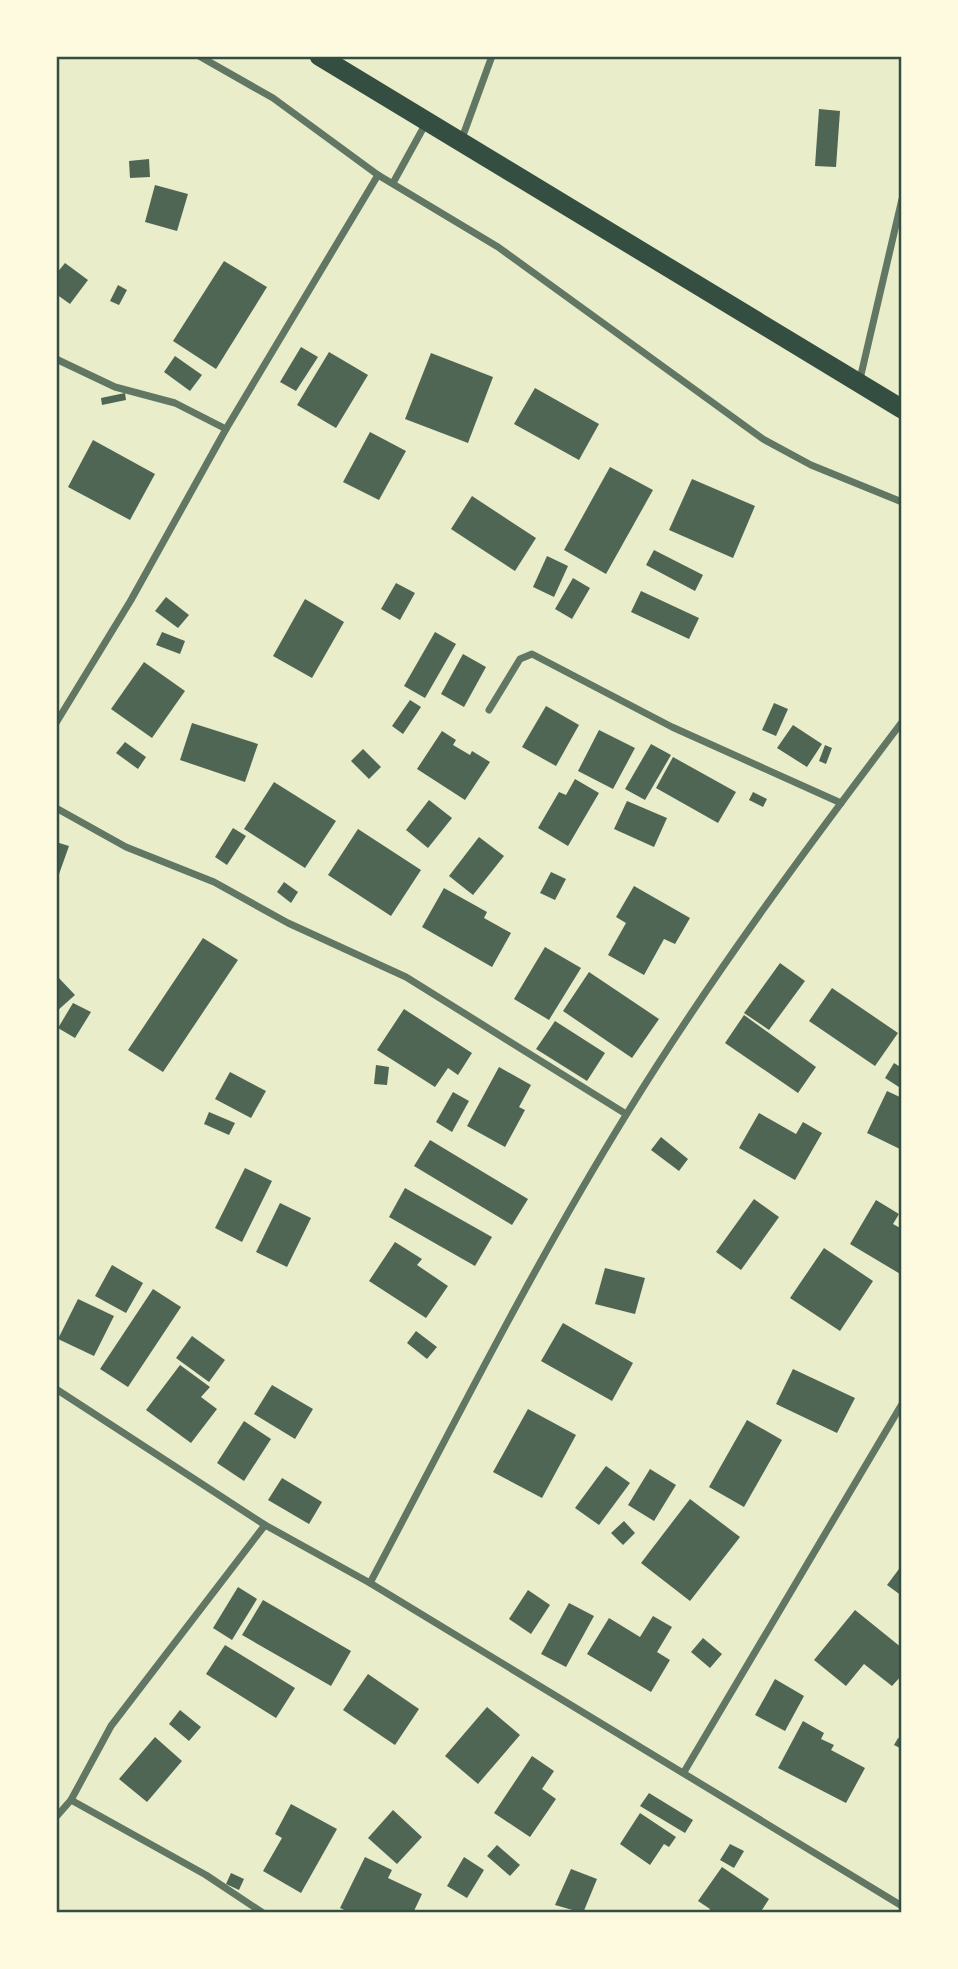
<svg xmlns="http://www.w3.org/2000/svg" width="958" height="1969" viewBox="0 0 958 1969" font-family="Roboto,sans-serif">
<rect width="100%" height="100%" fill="#e9edc9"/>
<!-- building -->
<g fill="#4f6655">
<path d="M819,109L840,111L836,167L815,166Z"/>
<path d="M149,159L150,177L130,178L129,161Z"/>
<path d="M155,185L188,194L177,231L145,222Z"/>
<path d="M224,261L267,287L216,369L173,341Z"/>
<path d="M65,263L88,280L70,304L56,294V274Z"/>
<path d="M118,285L127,290L119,305L110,301Z"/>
<path d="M301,347L318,357L296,391L280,382Z"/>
<path d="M329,352L368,375L336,428L297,405Z"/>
<path d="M431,353L493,377L468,443L405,419Z"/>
<path d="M175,356L202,375L190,391L164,372Z"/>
<path d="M535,388L599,424L579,460L514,424Z"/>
<path d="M125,393L126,400L102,405L101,398Z"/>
<path d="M370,432L406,451L379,500L343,482Z"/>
<path d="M93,440L155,474L130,520L68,487Z"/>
<path d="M610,467L653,490L606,574L564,550Z"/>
<path d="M692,479L755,506L733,558L669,530Z"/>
<path d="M472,496L536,538L515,571L451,529Z"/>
<path d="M654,550L703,575L695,591L646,565Z"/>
<path d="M547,556L568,566L554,597L533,587Z"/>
<path d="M573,578L590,588L572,619L555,609Z"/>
<path d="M396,583L415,593L400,620L381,609Z"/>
<path d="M641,591L699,618L689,639L631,612Z"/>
<path d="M166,597L189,615L178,628L155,611Z"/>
<path d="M305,599L344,622L312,678L273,656Z"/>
<path d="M162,632L185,641L180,654L156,645Z"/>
<path d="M435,632L456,644L425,698L404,686Z"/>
<path d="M463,654L486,667L464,707L441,694Z"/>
<path d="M144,662L185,691L152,738L111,709Z"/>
<path d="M410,700L421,707L403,734L392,726Z"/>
<path d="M774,703L788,709L776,736L762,730Z"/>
<path d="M546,706L579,725L556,766L522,747Z"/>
<path d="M192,723L258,744L245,782L180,760Z"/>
<path d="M793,725L822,744L807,767L777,748Z"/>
<path d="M599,730L635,748L613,789L578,771Z"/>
<path d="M442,731L456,740L453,745L470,755L472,751L490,762L465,800L417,769Z"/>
<path d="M125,742L146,757L138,769L116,753Z"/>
<path d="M651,744L671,755L645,800L625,789Z"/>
<path d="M825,745L832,748L826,764L819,761Z"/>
<path d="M363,749L381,767L369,779L351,761Z"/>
<path d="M673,757L736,792L718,823L656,788Z"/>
<path d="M575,779L599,793L568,846L538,828L559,792L566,795Z"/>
<path d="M274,782L336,821L305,868L244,829Z"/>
<path d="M753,792L767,799L763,807L749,800Z"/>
<path d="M429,800L452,818L428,848L406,830Z"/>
<path d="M627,801L667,818L654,847L614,829Z"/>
<path d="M233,828L246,836L227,865L215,857Z"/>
<path d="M358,829L421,870L391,916L328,875Z"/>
<path d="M479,837L504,856L473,895L449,876Z"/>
<path d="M56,842L69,846L58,877L56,876Z"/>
<path d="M551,872L566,879L555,900L540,893Z"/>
<path d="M284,882L298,892L291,903L277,892Z"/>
<path d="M634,886L690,918L675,944L664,939L644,975L608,955L626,923L616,917Z"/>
<path d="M444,888L487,912L484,918L511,933L492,967L422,927Z"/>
<path d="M203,938L238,960L163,1072L128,1050Z"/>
<path d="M545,947L581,968L549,1020L514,999Z"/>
<path d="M780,963L805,981L769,1030L744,1013Z"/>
<path d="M589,972L659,1019L632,1058L563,1011Z"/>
<path d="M56,975L75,995L57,1011L56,1010Z"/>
<path d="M832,988L898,1033L875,1066L809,1021Z"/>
<path d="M73,1003L91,1012L75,1038L58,1028Z"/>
<path d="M404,1009L472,1053L458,1075L448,1068L435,1087L377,1050Z"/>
<path d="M744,1015L816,1067L798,1093L725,1043Z"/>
<path d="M555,1021L605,1053L587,1081L536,1049Z"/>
<path d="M894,1063L902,1068V1089L885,1078Z"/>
<path d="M376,1065L389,1067L387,1085L374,1084Z"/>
<path d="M499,1067L531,1085L519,1107L525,1110L505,1147L467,1126Z"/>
<path d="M230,1072L266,1091L251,1118L215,1099Z"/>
<path d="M887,1091L902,1098V1150L867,1133Z"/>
<path d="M453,1092L469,1101L452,1132L436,1122Z"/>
<path d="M209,1112L235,1123L229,1135L204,1124Z"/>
<path d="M759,1113L796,1134L803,1122L822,1133L795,1180L739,1148Z"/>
<path d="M661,1137L688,1159L679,1171L651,1150Z"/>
<path d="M430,1140L528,1199L512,1225L414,1166Z"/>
<path d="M245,1168L272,1181L242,1242L215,1228Z"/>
<path d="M405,1188L492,1237L475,1266L389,1217Z"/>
<path d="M754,1199L779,1217L741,1270L716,1252Z"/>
<path d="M876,1200L899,1214L893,1224L902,1229V1275L850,1244Z"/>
<path d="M280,1203L311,1218L287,1267L256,1252Z"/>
<path d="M395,1242L422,1259L417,1265L448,1286L426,1318L369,1281Z"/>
<path d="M824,1248L873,1281L840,1331L790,1298Z"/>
<path d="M112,1265L143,1283L126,1313L95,1296Z"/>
<path d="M605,1268L645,1278L635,1314L595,1304Z"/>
<path d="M153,1289L181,1307L128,1387L100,1369Z"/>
<path d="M78,1299L114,1316L94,1356L58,1339Z"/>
<path d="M563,1323L633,1363L612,1401L541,1361Z"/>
<path d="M416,1331L437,1347L427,1359L407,1343Z"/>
<path d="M192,1336L225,1360L209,1382L176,1358Z"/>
<path d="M180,1365L210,1387L201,1397L217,1409L191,1443L146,1410Z"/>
<path d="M793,1369L855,1398L837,1433L776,1404Z"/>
<path d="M272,1385L313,1409L295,1439L254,1414Z"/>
<path d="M528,1409L576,1435L542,1498L493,1472Z"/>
<path d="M747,1420L782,1440L744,1507L709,1487Z"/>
<path d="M244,1421L271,1439L244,1481L217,1463Z"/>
<path d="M606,1466L630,1483L599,1525L575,1508Z"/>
<path d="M650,1469L676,1485L654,1521L628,1505Z"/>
<path d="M282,1478L322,1502L309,1524L268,1500Z"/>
<path d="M690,1499L740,1537L690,1601L641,1563Z"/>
<path d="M624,1521L635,1533L623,1545L611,1533Z"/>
<path d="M902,1565V1596L887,1585Z"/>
<path d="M238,1587L257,1599L232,1640L213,1628Z"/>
<path d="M528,1590L550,1605L531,1634L509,1619Z"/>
<path d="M263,1600L351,1651L331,1686L242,1635Z"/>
<path d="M569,1603L594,1616L566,1667L541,1654Z"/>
<path d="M855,1610L902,1648V1675L892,1686L864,1664L846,1686L814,1660Z"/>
<path d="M653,1616L672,1627L657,1652L670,1660L651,1692L587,1654L609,1618L640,1637Z"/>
<path d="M703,1638L722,1654L710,1668L691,1652Z"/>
<path d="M225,1645L295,1688L276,1718L206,1674Z"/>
<path d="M368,1674L419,1709L395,1745L343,1710Z"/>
<path d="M775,1679L804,1696L785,1731L755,1715Z"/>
<path d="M487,1707L520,1735L478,1784L445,1756Z"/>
<path d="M180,1710L201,1727L189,1741L169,1724Z"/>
<path d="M803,1721L824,1733L821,1739L834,1745L831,1750L865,1768L846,1803L778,1768Z"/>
<path d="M155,1737L182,1761L147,1802L119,1779Z"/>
<path d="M898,1738L902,1740V1749L894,1745Z"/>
<path d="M532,1756L554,1771L542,1789L556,1799L530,1837L494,1813Z"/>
<path d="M649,1793L693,1820L685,1833L640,1806Z"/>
<path d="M291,1804L337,1829L301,1893L263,1871L282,1838L275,1834Z"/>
<path d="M393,1810L422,1837L397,1864L368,1838Z"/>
<path d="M640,1813L676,1837L669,1847L664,1844L650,1865L620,1844Z"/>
<path d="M730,1844L744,1851L734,1868L720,1860Z"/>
<path d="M497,1845L520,1865L510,1876L487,1856Z"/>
<path d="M365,1857L392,1870L388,1878L422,1894L413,1913H351L340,1908Z"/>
<path d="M464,1857L484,1870L467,1898L447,1886Z"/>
<path d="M722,1867L769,1899L760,1913H708L710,1909L698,1901Z"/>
<path d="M571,1869L597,1879L583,1913L555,1905Z"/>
<path d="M231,1873L244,1879L239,1890L226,1884Z"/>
</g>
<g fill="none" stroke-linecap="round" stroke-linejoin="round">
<!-- minor -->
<g stroke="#617663" stroke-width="7">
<path d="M199,56L273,98L378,175L498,247L763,439L811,465L902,502"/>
<path d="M461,141L492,56"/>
<path d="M393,183L426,123"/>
<path d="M56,359L115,387L175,403L226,429"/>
<path d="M860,379L902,199"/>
<path d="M489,710L520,659L532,654L672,727L841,803"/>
<path d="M56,723L131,600L226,429L378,175"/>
<path d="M56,808L126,847L214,882L288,923L406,977L626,1114"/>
<path d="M56,1389L265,1525L370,1583L902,1906"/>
<path d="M370,1583C453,1426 533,1266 626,1115C710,978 805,850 902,722"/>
<path d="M684,1772L902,1404"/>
<path d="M56,1817L71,1800"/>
<path d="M263,1913L206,1875L71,1800L111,1726L265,1525"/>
</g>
<!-- trunk -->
<path stroke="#344e41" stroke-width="19" d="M319,56L902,409"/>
</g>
<!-- border -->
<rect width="958" height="1969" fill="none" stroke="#fefae0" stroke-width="116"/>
<rect x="58" y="58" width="842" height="1853" fill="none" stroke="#344e41" stroke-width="2.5"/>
</svg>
